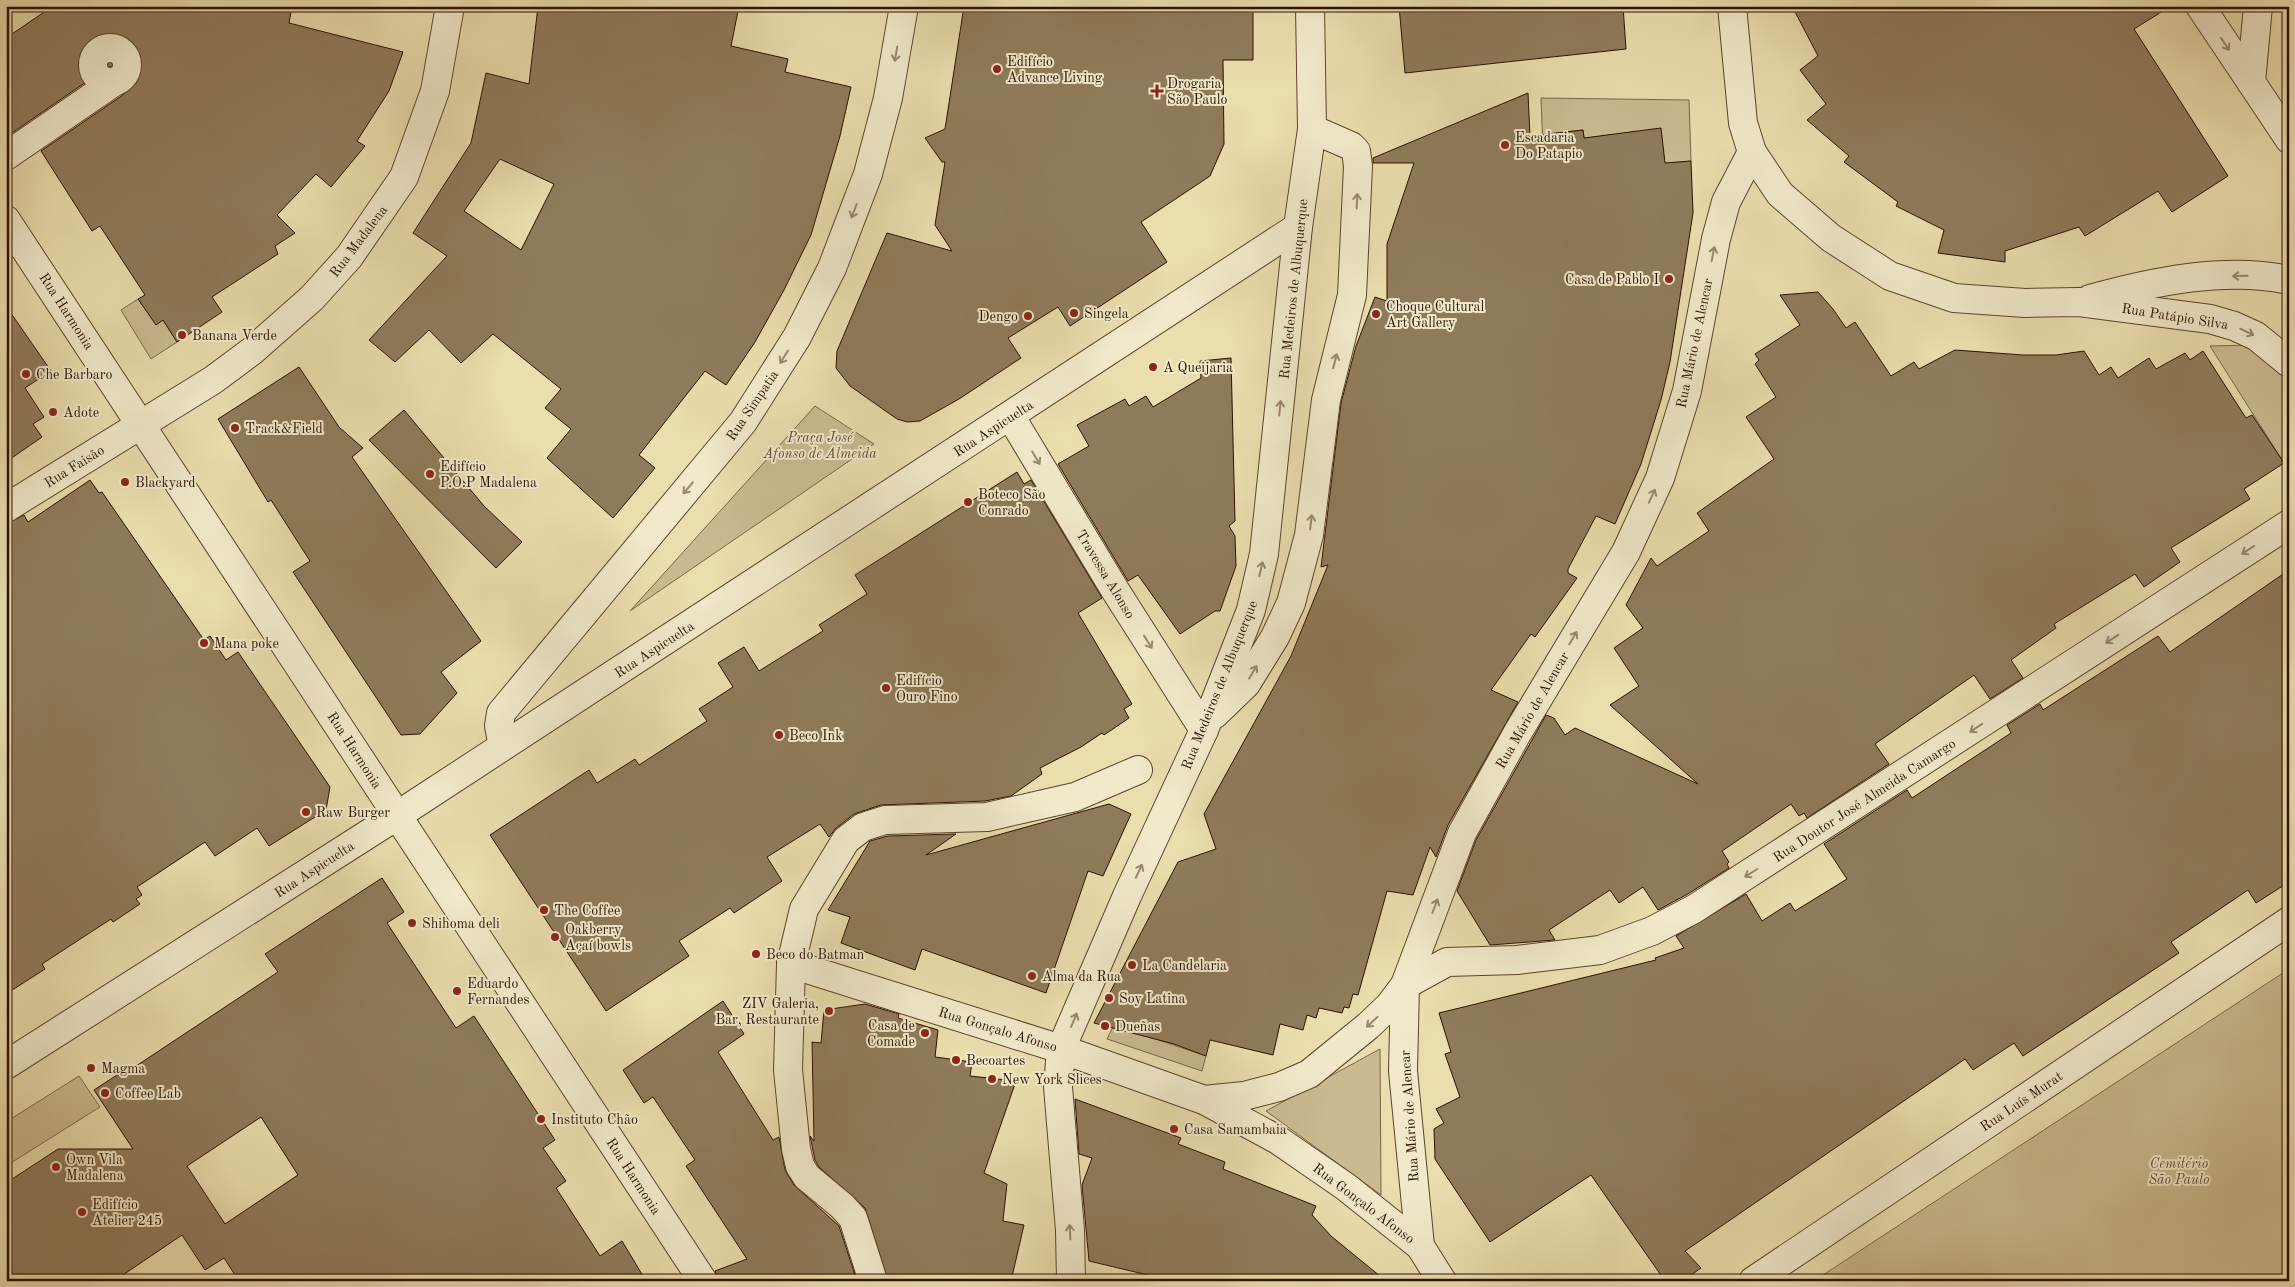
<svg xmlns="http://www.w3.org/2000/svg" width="2295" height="1287" viewBox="0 0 2295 1287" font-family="'Old Standard TT',serif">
<rect width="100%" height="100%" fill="#eaddae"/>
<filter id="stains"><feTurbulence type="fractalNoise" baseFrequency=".004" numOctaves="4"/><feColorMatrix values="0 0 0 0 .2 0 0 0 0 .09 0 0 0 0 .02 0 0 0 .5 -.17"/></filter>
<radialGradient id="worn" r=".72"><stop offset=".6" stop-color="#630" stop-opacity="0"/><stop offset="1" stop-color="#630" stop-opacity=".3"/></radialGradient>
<!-- green -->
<g fill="#caba90" stroke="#7b6648">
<path d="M1541,98L1689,100L1691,161L1665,164L1586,149L1583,130L1547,134L1544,177Z"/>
<path d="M138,299L156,324L163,320L177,342L151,359L121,310Z"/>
<path d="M2251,345L2289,381V471L2210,346Z"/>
<path d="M815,406L874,444L630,611Z"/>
<path d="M2289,969V1281H1814Z"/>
<path d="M1114,1025L1206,1056L1202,1071L1107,1039Z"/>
<path d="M1380,1049L1381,1195L1266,1111Z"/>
<path d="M79,1076L100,1107L6,1166V1122Z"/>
</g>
<!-- building -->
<g fill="#8f7b5a" stroke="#2c1100" fill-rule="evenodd">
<path d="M53,6H292L289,23L403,52L389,91L357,141L365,146L331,187L316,174L277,215L295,233L275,246L278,254L212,297L222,312L177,342L163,320L156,325L138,299L145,295L100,226L92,231L41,151L123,95L128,88L130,81L127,73L120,68L113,66L105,69L6,137V38Z"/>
<path d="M538,6H576L606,10L607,6H739L731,46L788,59L785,72L851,87L840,136L811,235L784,290L755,342L726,385L705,371L639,455L655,468L613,518L547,458L571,429L545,408L561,389L493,334L461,363L429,330L395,362L369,340L447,256L413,233L471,143L486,73L529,84ZM500,159L554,184L521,250L464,211Z"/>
<path d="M964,6H1253V60H1223L1224,144L1210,176L1141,222L1167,262L1070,326L1058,307L1008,338L1021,358L959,399L920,421L907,422L897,419L850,386L836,368L837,351L887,233L952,251L935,225L945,162H942L925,138L945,129Z"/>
<path d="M1399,6H1623L1626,49L1405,73Z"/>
<path d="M1792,6H2171L2134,29L2228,176L2172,212L2158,191L2085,236L2079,227L2005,251V262L1938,253L1944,230L1896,206L1898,202L1844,162L1849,156L1807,120L1826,104L1800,70L1818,56Z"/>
<path d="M1528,93L1530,136L1583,130L1584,138L1661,128L1665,163L1691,161L1693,213L1670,362L1661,400L1641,464L1615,524L1596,516L1568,569V573L1577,578L1535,637L1531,634L1491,690L1518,702L1448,825L1436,857L1430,847L1413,895L1387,891L1358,995L1353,994L1349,1008L1344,1007L1342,1013L1319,1008L1316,1018L1307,1015L1303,1030L1280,1024L1273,1055L1210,1040L1206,1056L1174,1044L1094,1023L1178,862L1216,849L1204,814L1291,656L1328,565L1321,567L1341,403L1356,346L1375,297L1387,301V244L1414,163H1373V158Z"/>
<path d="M1818,292L1833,309L1846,328L1855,322L1891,376L1914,362L1919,369L1955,350L2023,355H2056L2084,351L2099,375L2111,367L2118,378L2149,358L2156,369L2185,353L2190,360L2203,351L2246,418L2252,415L2284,463L2244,489L2250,499L2171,548L2180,562L2144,587L2135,574L2054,624L2056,628L2011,660L2023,678L1990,699L1974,675L1875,744L1889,764L1807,818L1804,813L1799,816L1791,804L1722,851L1729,862L1727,864L1729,868L1686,895L1658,910L1643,887L1619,903L1610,890L1549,930L1555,940L1490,945L1457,891L1476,840L1546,715L1554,718L1565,735L1575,728L1698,784L1610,705L1639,686L1614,648L1643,628L1626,605L1651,558L1657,566L1709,531L1697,513L1774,459L1746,417L1776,397L1755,364L1759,360L1755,354L1800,325L1780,295Z"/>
<path d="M6,306L51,371L25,388L44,417L33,424L42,437L6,462Z"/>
<path d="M1231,358L1235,521L1229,526L1235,536L1236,566L1220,611H1215L1180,634L1138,575L1128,581L1058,464L1089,446L1077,425L1125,399L1129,406L1146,396L1153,407L1201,378L1200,361Z"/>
<path d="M299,367L339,427L363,448L352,457L481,641L441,672L457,693L420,734L401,735L293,572L310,561L271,500L268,502L218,419Z"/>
<path d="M404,410L484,506L522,542L496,568L369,440Z"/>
<path d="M1017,472L1024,484L1031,480L1102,598L1078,613L1132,704L1124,709L1129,718L1104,735L1102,733L1081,747L1040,768L1042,774L1011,796L985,801L881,805L854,814L836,828L829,837L820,824L767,857L782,881L734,913L730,908L679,941L689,956L606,1011L490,835L589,770L597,783L635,759L639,765L707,721L699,709L733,687L718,663L744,647L759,671L823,631L819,625L867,594L855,575Z"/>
<path d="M90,480L99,493L102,492L204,640L210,636L226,660L238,652L330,787L326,810L269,846L257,828L215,856L205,842L137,887L142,895L136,899L140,904L113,922L111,919L42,964L45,969L6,994V524L24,515L28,522Z"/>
<path d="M2289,570V882L2256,903L2248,890L2171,942L2179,953L2023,1056L2014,1043L1973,1070L1965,1059L1685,1251L1701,1268L1683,1281H1665L1591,1175L1490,1242L1435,1159L1434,1129L1444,1123L1436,1109L1460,1097L1445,1054L1451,1052L1439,1013L1656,960L1655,958L1684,948L1676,936L1746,894L1762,921L1790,903L1795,911L1847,879L1824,844L1907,790L1912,798L2011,733L2007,725L2040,704L2043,710L2158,636L2170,652Z"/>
<path d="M1109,804L1131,814L1103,876L1088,871L1046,993L922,949L915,970L841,943L850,917L828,910L870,841L888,836L956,834L926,855Z"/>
<path d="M382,878L404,912L387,923L456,1028L474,1016L555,1140L543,1148L566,1181L556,1188L600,1256L622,1241L646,1281H239L224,1258L205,1270L182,1235L114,1281H6V1183L58,1149H133L94,1090L117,1075L124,1074L278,972L265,954ZM261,1117L298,1175L225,1224L187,1166Z"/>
<path d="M723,1001L744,1034L718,1052L773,1140L779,1137L785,1170L794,1185L839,1226L857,1281H719L715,1271L747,1259L686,1166L695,1160L653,1097L644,1103L623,1070Z"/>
<path d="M865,1004L899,1014L898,1018L938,1030L935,1057L972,1062L970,1076L1016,1081L984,1173L1007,1184L1003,1221L1024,1225L1011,1281H888L865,1208L819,1167L815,1160L810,1136L814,1141L812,1042L821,1043L824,1010Z"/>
<path d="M1075,1099L1181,1138L1178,1144L1225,1162L1223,1169L1316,1206L1312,1215L1331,1236L1386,1281H1173L1089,1261L1082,1185L1092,1158L1079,1154Z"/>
</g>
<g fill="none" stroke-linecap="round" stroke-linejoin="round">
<defs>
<g id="minor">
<path d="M2200,6L2251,82"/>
<circle cx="110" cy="65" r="17"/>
<path d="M6,156L114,82"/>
<path d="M6,220L703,1281"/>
<path d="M1011,417L1115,590L1204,730"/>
<path d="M6,508L213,380L252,351L312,298L349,257L404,177L435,91L450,6"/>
<path d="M1215,714L1246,684L1275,637L1291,603L1309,535L1326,400L1352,295L1358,166L1356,151L1351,146L1312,129"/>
<path d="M503,746L499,726L501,713L743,422L797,337L832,268L868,174L888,98L904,6"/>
<path d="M791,964L1061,1049L1204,1100L1278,1140L1346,1187L1420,1246"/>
<path d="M6,1065L398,815L1298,227"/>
<path d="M1204,1100L1244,1096L1279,1087L1309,1074L1368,1026L1389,1006L1405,985L1447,962L1517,960L1600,950L1652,931L1694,909L2289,524"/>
<path d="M873,1281L853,1218L842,1206L807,1177L800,1166L796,1149L788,1070L791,964L804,909L846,840L863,827L885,820L987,817L1075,797L1138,770"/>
<path d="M1071,1281L1070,1230L1058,1087L1061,1049L1127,896L1204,730L1251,610L1264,554L1298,227L1312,129L1310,6"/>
<path d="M1442,1281L1420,1246L1403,1071L1405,985L1462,833L1518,732L1626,552L1660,478L1687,391L1716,239L1726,202L1752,152"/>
</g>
<g id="tertiary">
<path d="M1732,6L1743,123L1752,152L1780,194L1831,238L1890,276L1954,298L2025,303L2079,302L2210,319L2234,326L2256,336L2289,363"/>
<path d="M2258,6L2251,82L2289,139"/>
<path d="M2090,299C2151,282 2226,266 2289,280"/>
<path d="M1753,1281L2289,921"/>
</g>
</defs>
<!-- minor casing -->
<use href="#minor" stroke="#5c442c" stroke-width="30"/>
<!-- tertiary casing -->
<use href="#tertiary" stroke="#5c442c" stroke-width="30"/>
<!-- minor -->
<use href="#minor" stroke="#f1e9ca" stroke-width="28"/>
<!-- tertiary -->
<use href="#tertiary" stroke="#f1e9ca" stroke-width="28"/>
</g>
<!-- one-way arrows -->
<defs><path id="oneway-shaft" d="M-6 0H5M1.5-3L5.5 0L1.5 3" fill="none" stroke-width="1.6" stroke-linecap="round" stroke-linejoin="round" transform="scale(1.25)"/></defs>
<g stroke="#98886f">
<use href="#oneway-shaft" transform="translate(2225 44) rotate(56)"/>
<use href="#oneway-shaft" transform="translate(896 54) rotate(100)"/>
<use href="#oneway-shaft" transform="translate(1357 201) rotate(-88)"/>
<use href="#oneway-shaft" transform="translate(854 211) rotate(111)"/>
<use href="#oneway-shaft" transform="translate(1713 254) rotate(-79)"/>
<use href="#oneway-shaft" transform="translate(2240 276) rotate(179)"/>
<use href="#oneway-shaft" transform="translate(2247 332) rotate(26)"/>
<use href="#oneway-shaft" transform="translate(784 357) rotate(122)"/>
<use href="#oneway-shaft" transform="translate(1335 361) rotate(-76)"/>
<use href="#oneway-shaft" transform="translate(1280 408) rotate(-84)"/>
<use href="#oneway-shaft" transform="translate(1036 458) rotate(59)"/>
<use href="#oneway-shaft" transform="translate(688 488) rotate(130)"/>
<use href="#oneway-shaft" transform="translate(1652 496) rotate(-65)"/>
<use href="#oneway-shaft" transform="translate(1311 522) rotate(-83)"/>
<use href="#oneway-shaft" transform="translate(2248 550) rotate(147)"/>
<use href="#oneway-shaft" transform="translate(1261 569) rotate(-77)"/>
<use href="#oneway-shaft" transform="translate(1573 638) rotate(-59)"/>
<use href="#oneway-shaft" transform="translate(2112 639) rotate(147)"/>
<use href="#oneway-shaft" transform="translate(1148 642) rotate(58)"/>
<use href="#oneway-shaft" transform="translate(1253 672) rotate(-59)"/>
<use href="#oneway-shaft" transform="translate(1976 728) rotate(147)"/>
<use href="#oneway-shaft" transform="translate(1139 871) rotate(-65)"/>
<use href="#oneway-shaft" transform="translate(1751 873) rotate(148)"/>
<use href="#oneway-shaft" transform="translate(1435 906) rotate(-69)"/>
<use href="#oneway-shaft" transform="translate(1074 1020) rotate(-67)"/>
<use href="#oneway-shaft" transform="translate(1372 1022) rotate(137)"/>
<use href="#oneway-shaft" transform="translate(1070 1232) rotate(-93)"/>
</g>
<!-- markers -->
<g fill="#8f2418" stroke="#f1e9ca" stroke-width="2">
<circle cx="997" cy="69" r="5"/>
<path d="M1154.5 83.5h5v5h5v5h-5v5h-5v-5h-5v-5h5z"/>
<circle cx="1505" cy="145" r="5"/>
<circle cx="1669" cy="279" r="5"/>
<circle cx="1074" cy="313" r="5"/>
<circle cx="1376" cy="314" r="5"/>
<circle cx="1028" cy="316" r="5"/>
<circle cx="182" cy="335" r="5"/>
<circle cx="1153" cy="367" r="5"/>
<circle cx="26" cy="374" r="5"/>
<circle cx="53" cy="412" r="5"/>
<circle cx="235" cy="428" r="5"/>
<circle cx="430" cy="474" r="5"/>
<circle cx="125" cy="482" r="5"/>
<circle cx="968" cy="502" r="5"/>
<circle cx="204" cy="643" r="5"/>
<circle cx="886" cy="688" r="5"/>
<circle cx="779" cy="735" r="5"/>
<circle cx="306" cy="812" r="5"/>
<circle cx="544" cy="910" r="5"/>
<circle cx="412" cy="923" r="5"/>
<circle cx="555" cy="937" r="5"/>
<circle cx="756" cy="954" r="5"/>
<circle cx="1132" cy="965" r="5"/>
<circle cx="1032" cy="976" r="5"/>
<circle cx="457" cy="991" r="5"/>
<circle cx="1109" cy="998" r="5"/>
<circle cx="829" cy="1011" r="5"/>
<circle cx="1105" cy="1026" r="5"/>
<circle cx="925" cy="1033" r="5"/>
<circle cx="956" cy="1060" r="5"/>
<circle cx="91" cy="1068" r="5"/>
<circle cx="992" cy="1079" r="5"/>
<circle cx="105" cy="1093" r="5"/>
<circle cx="541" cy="1119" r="5"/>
<circle cx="1174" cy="1129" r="5"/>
<circle cx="56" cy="1167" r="5"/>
<circle cx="82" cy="1212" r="5"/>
</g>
<g text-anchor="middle" stroke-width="4" stroke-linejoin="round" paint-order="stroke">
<!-- poi labels -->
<g font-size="14" fill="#2c1100" stroke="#f1e9ca" text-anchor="start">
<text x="1007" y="66">Edifício<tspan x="1007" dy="16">Advance Living</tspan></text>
<text x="1167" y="88">Drogaria<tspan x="1167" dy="16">São Paulo</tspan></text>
<text x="1515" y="142">Escadaria<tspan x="1515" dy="16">Do Patapio</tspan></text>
<text x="1659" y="284" text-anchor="end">Casa de Pablo I</text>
<text x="1386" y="311">Choque Cultural<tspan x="1386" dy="16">Art Gallery</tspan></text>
<text x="1084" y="318">Singela</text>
<text x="1018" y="321" text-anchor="end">Dengo</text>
<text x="192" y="340">Banana Verde</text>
<text x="1163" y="372">A Queijaria</text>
<text x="36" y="379">Che Barbaro</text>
<text x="63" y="417">Adote</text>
<text x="245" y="433">Track&amp;Field</text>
<text x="440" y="471">Edifício<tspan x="440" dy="16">P.O.P Madalena</tspan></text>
<text x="135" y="487">Blackyard</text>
<text x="978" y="499">Boteco São<tspan x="978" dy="16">Conrado</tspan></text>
<text x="214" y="648">Mana poke</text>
<text x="896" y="685">Edifício<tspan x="896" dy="16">Ouro Fino</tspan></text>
<text x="789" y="740">Beco Ink</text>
<text x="316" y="817">Raw Burger</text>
<text x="554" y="915">The Coffee</text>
<text x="422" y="928">Shihoma deli</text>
<text x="565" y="934">Oakberry<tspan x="565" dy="16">Açaí bowls</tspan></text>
<text x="766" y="959">Beco do Batman</text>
<text x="1142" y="970">La Candelaria</text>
<text x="1042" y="981">Alma da Rua</text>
<text x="467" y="988">Eduardo<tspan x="467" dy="16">Fernandes</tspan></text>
<text x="1119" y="1003">Soy Latina</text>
<text x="819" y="1008" text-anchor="end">ZIV Galeria,<tspan x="819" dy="16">Bar, Restaurante</tspan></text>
<text x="915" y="1030" text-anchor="end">Casa de<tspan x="915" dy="16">Comade</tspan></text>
<text x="1115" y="1031">Dueñas</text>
<text x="966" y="1065">Becoartes</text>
<text x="101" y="1073">Magma</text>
<text x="1002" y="1084">New York Slices</text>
<text x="115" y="1098">Coffee Lab</text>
<text x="551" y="1124">Instituto Chão</text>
<text x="1184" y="1134">Casa Samambaia</text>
<text x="66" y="1164">Own Vila<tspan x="66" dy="16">Madalena</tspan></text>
<text x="92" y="1209">Edifício<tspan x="92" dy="16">Atelier 245</tspan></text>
</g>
<!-- street labels -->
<g font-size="14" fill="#2c1100" stroke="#f1e9ca">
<text transform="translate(358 241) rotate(-53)" y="5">Rua Madalena</text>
<text transform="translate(1293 289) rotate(-84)" y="5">Rua Medeiros de Albuquerque</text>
<text transform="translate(67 311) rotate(57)" y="5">Rua Harmonia</text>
<text transform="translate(2175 316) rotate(9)" y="5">Rua Patápio Silva</text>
<text transform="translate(1694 343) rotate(-78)" y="5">Rua Mário de Alencar</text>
<text transform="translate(752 405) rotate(-56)" y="5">Rua Simpatia</text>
<text transform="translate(993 428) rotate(-33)" y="5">Rua Aspicuelta</text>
<text transform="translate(74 466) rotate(-32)" y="5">Rua Faisão</text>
<text transform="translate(1106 574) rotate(59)" y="5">Travessa Alonso</text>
<text transform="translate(654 649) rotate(-33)" y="5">Rua Aspicuelta</text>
<text transform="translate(1219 685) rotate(-68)" y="5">Rua Medeiros de Albuquerque</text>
<text transform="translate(1532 710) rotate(-60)" y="5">Rua Mário de Alencar</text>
<text transform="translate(355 750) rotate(57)" y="5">Rua Harmonia</text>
<text transform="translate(1864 800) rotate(-33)" y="5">Rua Doutor José Almeida Camargo</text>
<text transform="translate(314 869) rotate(-33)" y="5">Rua Aspicuelta</text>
<text transform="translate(998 1029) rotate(17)" y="5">Rua Gonçalo Afonso</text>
<text transform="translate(2021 1101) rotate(-34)" y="5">Rua Luís Murat</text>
<text transform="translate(1409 1116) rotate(-94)" y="5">Rua Mário de Alencar</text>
<text transform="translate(634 1176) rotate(57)" y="5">Rua Harmonia</text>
<text transform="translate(1364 1203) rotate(37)" y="5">Rua Gonçalo Afonso</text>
</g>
<!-- park labels -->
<g font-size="14" font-style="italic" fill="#634c32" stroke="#f1e9ca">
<text x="820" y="442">Praça José<tspan x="820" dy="16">Afonso de Almeida</tspan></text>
<text x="2179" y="1168">Cemitério<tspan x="2179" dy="16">São Paulo</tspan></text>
</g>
</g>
<!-- margin -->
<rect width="2295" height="1287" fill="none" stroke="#eaddae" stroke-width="25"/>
<rect x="8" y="8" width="2280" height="1272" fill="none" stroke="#2c1100" stroke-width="2.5"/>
<rect x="12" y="12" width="2270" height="1262" fill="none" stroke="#2c1100"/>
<rect width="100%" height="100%" filter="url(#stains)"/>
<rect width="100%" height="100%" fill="url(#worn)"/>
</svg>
